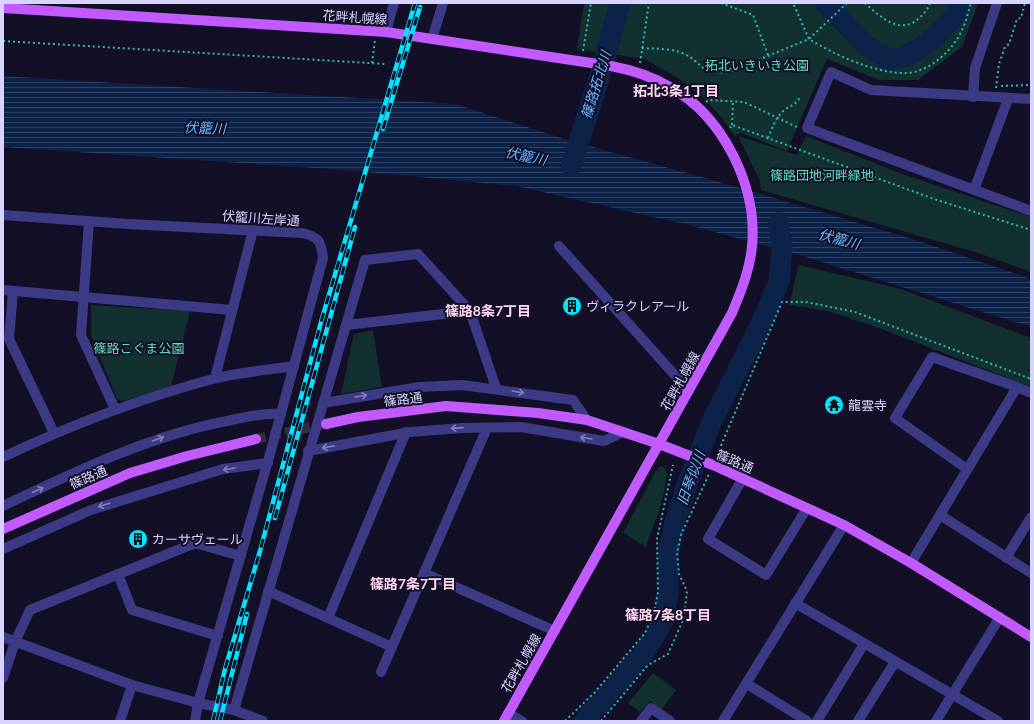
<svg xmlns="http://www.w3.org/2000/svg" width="1034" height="724" viewBox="0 0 1034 724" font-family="Lato,'Noto Sans JP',sans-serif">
<defs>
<pattern id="water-rules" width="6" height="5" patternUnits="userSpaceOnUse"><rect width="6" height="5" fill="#0c2248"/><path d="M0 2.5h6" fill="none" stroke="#2f4163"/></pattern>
</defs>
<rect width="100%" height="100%" fill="#130f26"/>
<!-- park -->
<g fill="#12302f">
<path d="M584,3H978L962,47L918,80H879L827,59L787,151L741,133L735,136L722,118L702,96L679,79L645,59L577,49Z"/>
<path d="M738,136L797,155L806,136L900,173L1031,217V272L975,252L761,190L760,181Z"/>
<path d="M799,265L901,289L1031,338V387L882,329L828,311L789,305Z"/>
<path d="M91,305L190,311L171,386L123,401L117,399L91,335Z"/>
<path d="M373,330L382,387L341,394L354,334Z"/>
<path d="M660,466L664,467L667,473C665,486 663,501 658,514C654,525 649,535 646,547L623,533L655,473Z"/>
<path d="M653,673L676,690L662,709L650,701L640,712L628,703Z"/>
</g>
<!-- water -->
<path fill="url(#water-rules)" d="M3,76L455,104L571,141L716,181L919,241L1031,279V327L796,254L689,225L516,186L345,170L3,147Z"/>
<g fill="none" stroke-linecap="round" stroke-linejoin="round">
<!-- river -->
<g stroke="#0c2248" stroke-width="21">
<path d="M825,3L867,46L889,60C895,59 904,58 910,54C928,44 954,23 961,3"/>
<path d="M571,166L598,82L620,3"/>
<path d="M584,721L644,653L663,621L668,594V554L675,522L687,485L711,423L762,322L779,281L782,248L779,223"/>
</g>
<!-- major-tunnel -->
<path stroke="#312d47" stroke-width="10" stroke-dasharray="10 5" stroke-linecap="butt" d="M256,439L324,424"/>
<!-- path -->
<g stroke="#2fb8b0" stroke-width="2" stroke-dasharray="2 3" stroke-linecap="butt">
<path d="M721,3L753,15L768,55"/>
<path d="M847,3L809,39C835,55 876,74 907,73C929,72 952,51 961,32C966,23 968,12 971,3"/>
<path d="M865,3C880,17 901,36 919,18C924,14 928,9 930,3"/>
<path d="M3,41L386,64"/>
<path d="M642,48C655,49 670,48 682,53C704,62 698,75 729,72L809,39L793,3"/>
<path d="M583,51L591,3"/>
<path d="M372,63L375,40"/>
<path d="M640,63L649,3"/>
<path d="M1001,86L1029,85"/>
<path d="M996,88L999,64L1005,47L1009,44L1017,19L1021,18L1025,3"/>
<path d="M706,102L709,100L744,102L797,127"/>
<path d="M732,125L733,101"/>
<path d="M730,128L732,125L934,199L1031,230"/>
<path d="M768,138C772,129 775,119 782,112C791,104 794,107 801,96"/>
<path d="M717,455L782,302H806L855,312L1031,379"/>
<path d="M565,721L595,692L645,633L654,613L658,592L657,539L673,465"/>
<path d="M601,721L648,665L668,654L684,618L687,591L679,574L677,553L681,535L709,474"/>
</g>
<!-- minor -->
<g stroke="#3d3a85" stroke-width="10">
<path d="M386,32L394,3"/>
<path d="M432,39L443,3"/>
<path d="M973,97L975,68L997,3"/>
<path d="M1031,99L871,90L831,72L807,128L1031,211"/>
<path d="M974,190L1008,99"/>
<path d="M3,215L128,224L302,233C319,237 321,241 323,258L270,454L198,703L132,685L3,637"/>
<path d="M89,221L81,335L115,409"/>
<path d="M559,246L689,391"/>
<path d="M3,290L232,310"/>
<path d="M13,291L9,339L54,433"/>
<path d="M346,325L470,311"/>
<path d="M215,378L253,230"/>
<path d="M323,403L420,387L462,385L573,400L587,420"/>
<path d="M308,451L410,432L462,428L521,427L604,441L623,432"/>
<path d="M3,457C71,425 141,398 213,379C240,372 268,370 294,366"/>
<path d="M967,469L895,418L932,357L1017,387"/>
<path d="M743,478L708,539L766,575L807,508"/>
<path d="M3,506C75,472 148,436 227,421C245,417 262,413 281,414"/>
<path d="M940,515L1031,573"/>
<path d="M3,549L91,510L223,469L268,463"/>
<path d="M1006,558L1031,517"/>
<path d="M911,563L1017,387L1031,393"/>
<path d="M424,573L555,631"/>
<path d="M118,574L132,610L218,636"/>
<path d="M268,591L392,647"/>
<path d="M795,603L998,721"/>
<path d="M328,618L406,432"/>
<path d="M381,672L487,428"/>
<path d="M3,678L15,642L30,610L195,543L241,556"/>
<path d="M747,684L807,721"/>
<path d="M234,710L365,260L418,254L470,311L496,388"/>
<path d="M508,713L522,721"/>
<path d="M120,721L132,685"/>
<path d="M195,721L198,703L234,710L263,721"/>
<path d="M641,721L651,708L670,721"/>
<path d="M723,721L844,525"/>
<path d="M817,721L864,644"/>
<path d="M858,721L895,662"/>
<path d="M936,721L1000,617"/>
</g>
<!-- major -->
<g stroke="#c25bff" stroke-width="10">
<path d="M3,8L386,32L611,66C632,70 651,76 670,87C723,116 758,187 752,246C750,270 741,291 732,313L504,721"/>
<path d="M326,424L358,417L446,406L538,413L587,420L659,444L713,465L844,525L911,563L1031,637"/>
<path d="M3,529L130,473L187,456L256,439"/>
</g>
<defs>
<g id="rail">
<path d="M383,129L420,7"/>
<path d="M275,518L355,227"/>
<path d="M213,721L225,669L260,551L321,322L415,3"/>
<path d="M220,721L247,614"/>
</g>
</defs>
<!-- rail casing -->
<use href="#rail" stroke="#00e5ff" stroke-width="4.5"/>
<!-- rail -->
<use href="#rail" stroke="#130f26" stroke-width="3" stroke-dasharray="9" stroke-linecap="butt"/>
</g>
<!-- one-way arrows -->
<defs><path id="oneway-shaft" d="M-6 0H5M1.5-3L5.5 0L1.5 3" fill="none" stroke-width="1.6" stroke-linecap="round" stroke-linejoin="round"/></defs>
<g stroke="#837fbc">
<use href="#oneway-shaft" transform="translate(518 392) rotate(9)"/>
<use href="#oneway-shaft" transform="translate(361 396) rotate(-9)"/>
<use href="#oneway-shaft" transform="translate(457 428) rotate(176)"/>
<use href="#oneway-shaft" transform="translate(586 438) rotate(-171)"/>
<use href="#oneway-shaft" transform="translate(158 439) rotate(-20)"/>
<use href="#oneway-shaft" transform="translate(328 447) rotate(169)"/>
<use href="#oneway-shaft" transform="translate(229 469) rotate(171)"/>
<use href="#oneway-shaft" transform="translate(38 490) rotate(-25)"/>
<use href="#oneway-shaft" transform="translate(104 505) rotate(162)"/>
</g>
<!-- icons -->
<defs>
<symbol id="building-disc" viewBox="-11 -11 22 22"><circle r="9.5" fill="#00e5ff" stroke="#130f26"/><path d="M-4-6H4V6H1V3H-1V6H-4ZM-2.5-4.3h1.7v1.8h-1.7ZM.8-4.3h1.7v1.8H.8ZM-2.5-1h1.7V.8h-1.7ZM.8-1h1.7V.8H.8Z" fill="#111"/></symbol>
<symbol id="temple-disc" viewBox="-11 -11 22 22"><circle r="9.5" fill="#00e5ff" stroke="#130f26"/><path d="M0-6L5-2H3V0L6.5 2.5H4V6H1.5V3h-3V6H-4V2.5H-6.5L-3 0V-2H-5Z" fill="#111"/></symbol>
</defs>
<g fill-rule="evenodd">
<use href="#building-disc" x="561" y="295" width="22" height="22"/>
<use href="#temple-disc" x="823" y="394" width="22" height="22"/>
<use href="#building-disc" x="127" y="528" width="22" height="22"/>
</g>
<g text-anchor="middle" stroke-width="4" stroke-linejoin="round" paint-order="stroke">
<!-- street labels -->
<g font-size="13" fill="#d9d4ff" stroke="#130f26">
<text transform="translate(355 17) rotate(4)" y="5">花畔札幌線</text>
<text transform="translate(261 218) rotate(4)" y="5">伏籠川左岸通</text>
<text transform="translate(680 381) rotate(-61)" y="5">花畔札幌線</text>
<text transform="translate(403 399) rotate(-7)" y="5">篠路通</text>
<text transform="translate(735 461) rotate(23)" y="5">篠路通</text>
<text transform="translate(88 477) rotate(-23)" y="5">篠路通</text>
<text transform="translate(521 663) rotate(-60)" y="5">花畔札幌線</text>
</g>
<!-- park labels -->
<g font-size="13" fill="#5fe0c0" stroke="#130f26">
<text x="757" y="70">拓北いきいき公園</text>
<text x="822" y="180">篠路団地河畔緑地</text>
<text x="139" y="353">篠路こぐま公園</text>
</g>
<!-- poi labels -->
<g font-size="13" fill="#d9d4ff" stroke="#130f26" text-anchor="start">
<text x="586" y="311">ヴィラクレアール</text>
<text x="848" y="410">龍雲寺</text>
<text x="152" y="544">カーサヴェール</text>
</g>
<!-- water labels -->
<g font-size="14" font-style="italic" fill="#62b6ff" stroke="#130f26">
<text transform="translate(596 85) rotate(-73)" y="5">篠路拓北川</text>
<text transform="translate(205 128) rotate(2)" y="5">伏籠川</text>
<text transform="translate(526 156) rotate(12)" y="5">伏籠川</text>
<text transform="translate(839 239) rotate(15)" y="5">伏籠川</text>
<text transform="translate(691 478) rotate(-70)" y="5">旧琴似川</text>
</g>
<!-- neighbourhood labels -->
<g font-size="14" font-weight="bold" fill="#ffd6f0" stroke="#130f26">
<text x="676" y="96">拓北3条1丁目</text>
<text x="488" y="316">篠路8条7丁目</text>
<text x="413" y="589">篠路7条7丁目</text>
<text x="668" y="620">篠路7条8丁目</text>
</g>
</g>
<!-- border -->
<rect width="1034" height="724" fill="none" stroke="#d9d4ff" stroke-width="8"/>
</svg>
